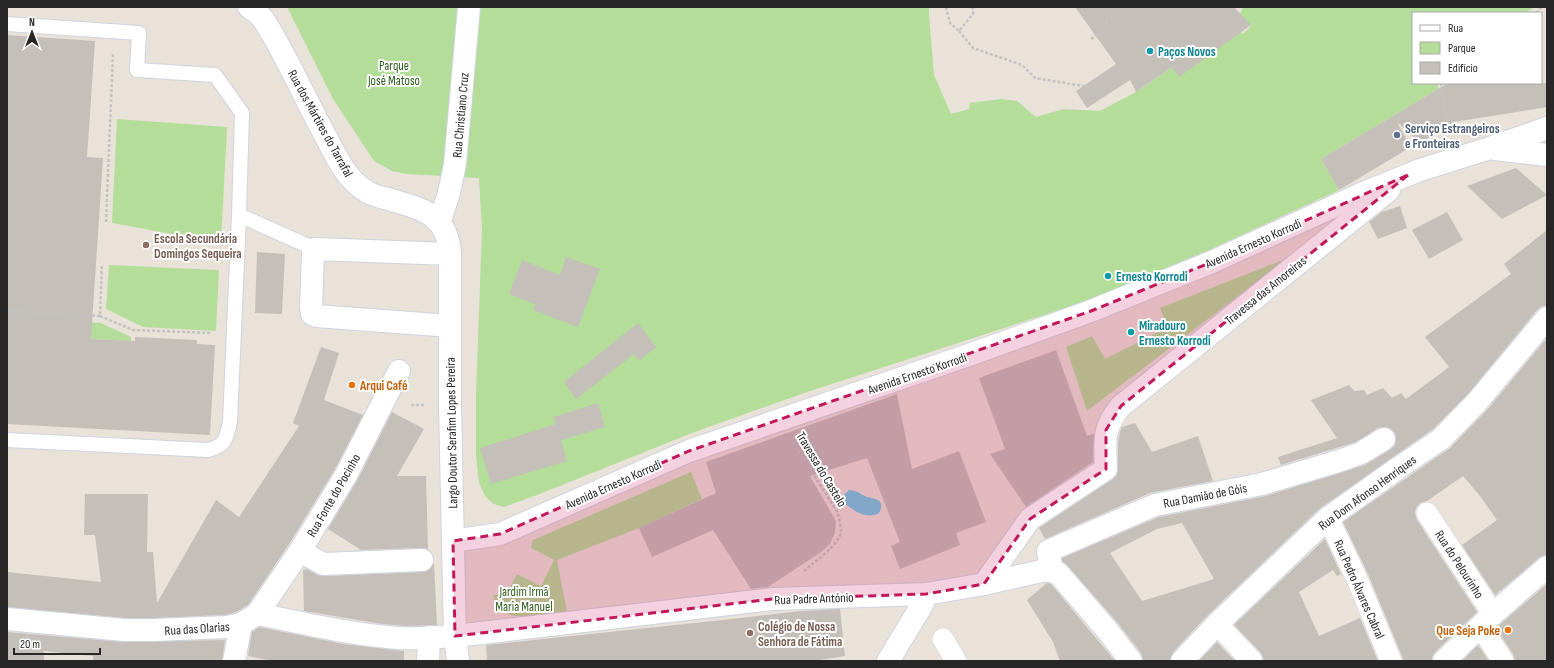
<svg xmlns="http://www.w3.org/2000/svg" width="1554" height="668" viewBox="0 0 1554 668" font-family="'Sofia Sans Condensed',sans-serif">
<rect width="100%" height="100%" fill="#e9e2d9"/>
<!-- green -->
<g fill="#b3dd99">
<path d="M287,7H929V15L934,75L951,114L969,109L970,103L1001,99L1017,101L1036,117L1064,109L1100,111L1136,92L1172,67L1179,76L1230,22L1243,34L1251,26L1240,14L1243,7H1534L1526,13H1413V83H1438V89L1321,159L1339,190L1209,250L1084,302L807,392L692,433L537,495L504,507L494,504L485,496L479,483L476,456V396L482,230L479,178L407,174L392,171L374,161L333,99Z"/>
<path d="M117,119L227,127L221,243L112,223Z"/>
<path d="M1288,258L1087,411L1066,347L1092,336L1105,359L1168,327L1160,308Z"/>
<path d="M109,265L219,270L216,331L143,327L106,309Z"/>
<path d="M7,317L101,323L131,337V341L7,335Z"/>
<path d="M691,472L702,499L639,528L557,560L568,617C554,617 519,619 508,614C500,610 495,604 493,595L506,594L517,574L541,586L554,560L531,548L533,540Z"/>
</g>
<!-- water -->
<path fill="#72cbe5" d="M849,490C858,491 860,494 867,497C876,499 886,500 879,513C867,520 854,511 844,503V495Z"/>
<!-- building -->
<g fill="#c4bfb9" fill-rule="evenodd">
<path d="M1075,7H1234L1251,25L1179,77L1172,67L1136,92L1130,80L1087,108L1076,91L1116,64Z"/>
<path d="M7,35L95,41L87,157L103,158L91,339L135,341V337L197,340V344L215,345L210,435L7,424Z"/>
<path d="M1448,83H1547V107L1454,122L1420,143L1397,122L1411,147L1339,190L1321,159Z"/>
<path d="M1516,168L1547,195L1502,219L1467,186Z"/>
<path d="M1400,206L1407,228L1378,239L1369,222L1382,212Z"/>
<path d="M1447,212L1463,240L1429,259L1412,230Z"/>
<path d="M1547,230V306H1542L1537,310L1468,394L1433,429L1319,509L1208,615L1173,652L1170,661H1143L1141,653L1117,622L1067,565L1063,562L1062,558L1159,517L1266,496L1365,465L1390,450L1395,445L1396,438L1395,433L1390,428L1383,427L1378,428L1356,442L1281,465L1278,457L1337,438L1311,400L1349,385L1354,391L1364,390L1367,395L1383,388L1392,398L1401,393L1406,399L1449,367L1425,337L1511,274L1504,264ZM1182,523L1214,579L1142,601L1110,553L1157,529Z"/>
<path d="M257,252L285,254L282,314L255,313Z"/>
<path d="M566,257L600,269L578,327L533,310L535,304L509,294L522,260L560,275Z"/>
<path d="M638,323L656,347L639,361L634,354L576,399L564,382Z"/>
<path d="M1547,338V555L1539,558L1495,595L1462,545L1497,520L1480,496L1463,476L1427,501L1420,503L1416,508L1415,513L1417,520L1477,612L1435,652L1432,657V661H1403L1402,656L1368,574L1343,522L1450,448L1487,410Z"/>
<path d="M321,347L339,353L324,400L363,415L335,469L289,544L248,605L236,612L225,615L155,618H125L7,607V572L101,582L95,535H84L85,494H148L147,552H153L157,603L216,500L239,517L299,426L293,423Z"/>
<path d="M1056,350L1087,436L1094,434L1093,462L1026,507L990,454L1005,449L979,378Z"/>
<path d="M897,394L912,469L959,451L986,522L956,533L960,545L900,569L891,546L900,542L867,458L810,476L836,521L835,533L830,544L821,552L768,587L751,589L713,530L652,557L639,528L716,493L706,462Z"/>
<path d="M598,403L605,427L561,440L567,461L491,484L480,448L556,424L554,417Z"/>
<path d="M392,412L424,429L397,476H426L428,549L422,548L361,550L328,529L357,481Z"/>
<path d="M1135,423L1152,452L1198,436L1213,481L1150,493L1045,539L1039,528L1113,479L1117,475L1118,468V443L1120,432L1122,427Z"/>
<path d="M1325,539L1341,574L1337,576L1333,570L1299,592L1319,636L1360,618L1378,661H1264L1261,653L1234,625Z"/>
<path d="M434,563L437,625L406,626L382,624L304,611L303,570L307,569L317,575L324,576L422,572L429,570Z"/>
<path d="M1047,583L1051,584L1115,661H1060L1053,642L1027,600Z"/>
<path d="M1547,584V661H1515L1513,654L1496,628Z"/>
<path d="M840,609L845,656L814,661H487L486,645L732,619L800,611Z"/>
<path d="M259,627L343,644L404,651V661H272L248,656L252,632Z"/>
<path d="M7,632L124,642L225,640L222,661H93V656L44,651V661H7Z"/>
<path d="M1217,642L1235,661H1199Z"/>
<path d="M1478,645L1489,661H1462Z"/>
</g>
<g fill="none" stroke-linecap="round" stroke-linejoin="round">
<defs>
<g id="service">
<path d="M7,24L139,33L137,70L215,75L242,113L239,215L315,249"/>
<path d="M7,440L208,450C226,445 226,439 230,422L239,215"/>
</g>
<g id="pedestrian">
<path d="M1427,513L1493,614"/>
<path d="M1328,518L1357,579L1391,661"/>
<path d="M1217,624L1252,661"/>
<path d="M1481,627L1503,661"/>
<path d="M943,639L956,661"/>
</g>
<g id="minor">
<path d="M249,7C260,13 265,21 271,32C291,66 307,102 326,137C336,156 345,177 363,189C370,195 380,197 388,199C422,209 448,214 450,254V406L455,636L458,661"/>
<path d="M1495,149L1547,155"/>
<path d="M440,221L449,193L455,164L469,7"/>
<path d="M450,326L316,316L312,314L311,308L313,254L315,249L450,254"/>
<path d="M453,541L500,534L689,451L963,357L1091,311L1212,262L1361,194L1420,170L1490,148L1547,128"/>
<path d="M300,551L323,564L422,560"/>
<path d="M1052,571L1048,551L1155,505L1262,484L1339,461L1361,453L1384,439"/>
<path d="M984,584L1030,519L1106,469C1105,440 1102,429 1121,406L1389,190"/>
<path d="M257,614C304,623 351,635 399,638C418,639 436,637 455,636L773,599L926,594L984,584L1046,570L1058,573L1107,630L1131,661"/>
<path d="M7,619L124,630H155L227,627L241,624L257,614L300,551L346,475L399,371"/>
<path d="M234,661L241,624"/>
<path d="M428,661L429,637"/>
<path d="M888,661L922,605L926,594"/>
<path d="M1182,661L1217,624L1328,518L1401,466L1441,439L1477,402L1547,318"/>
<path d="M1444,661L1493,614L1547,567"/>
</g>
</defs>
<!-- service casing -->
<use href="#service" stroke="#cfd3df" stroke-width="16"/>
<!-- pedestrian casing -->
<use href="#pedestrian" stroke="#cfd3df" stroke-width="22"/>
<!-- minor casing -->
<use href="#minor" stroke="#cfd3df" stroke-width="24"/>
<!-- path -->
<g stroke="#c3c3c3" stroke-width="2.5" stroke-dasharray="3 2" stroke-linecap="butt">
<path d="M946,7L950,23L959,31L973,14V7"/>
<path d="M1536,13L1542,7"/>
<path d="M959,31L973,48L1022,65L1035,78L1101,89"/>
<path d="M1091,39L1109,26L1105,21L1124,7"/>
<path d="M1441,83L1448,130L1468,126"/>
<path d="M106,222L113,54"/>
<path d="M7,311L100,316L102,264"/>
<path d="M100,316L133,330L212,333"/>
<path d="M411,405H424"/>
<path d="M793,442L838,513C839,519 841,526 841,532C839,545 814,562 804,571"/>
</g>
<!-- service -->
<use href="#service" stroke="#fff" stroke-width="14"/>
<!-- pedestrian -->
<use href="#pedestrian" stroke="#fff" stroke-width="21"/>
<!-- minor -->
<use href="#minor" stroke="#fff" stroke-width="22"/>
</g>
<!-- marked area -->
<path fill="#c2185b" fill-opacity="0.2" stroke="#c2185b" stroke-width="3" stroke-dasharray="8 5" stroke-linejoin="round" d="M1408,175L1121,406L1106,430V469L1030,519L984,584L926,594L773,599L455,636L453,541L500,534L689,451L1091,311L1212,262Z"/>
<!-- markers -->
<g fill="#0f9aa8" stroke="#fff" stroke-width="1.5">
<circle cx="1150" cy="51" r="4"/>
<circle cx="1108" cy="276" r="4"/>
<circle cx="1131" cy="332" r="4"/>
</g>
<circle fill="#5c6f8a" stroke="#fff" stroke-width="1.5" cx="1397" cy="135" r="4"/>
<g fill="#8d6e63" stroke="#fff" stroke-width="1.5">
<circle cx="146" cy="245" r="4"/>
<circle cx="750" cy="633" r="4"/>
</g>
<g fill="#e8710a" stroke="#fff" stroke-width="1.5">
<circle cx="352" cy="385" r="4"/>
<circle cx="1508" cy="630" r="4"/>
</g>
<g text-anchor="middle" stroke-width="4" stroke-linejoin="round" paint-order="stroke">
<!-- culture labels -->
<g font-size="13" font-weight="bold" fill="#0d838f" stroke="#fff" text-anchor="start">
<text x="1158" y="56">Paços Novos</text>
<text x="1116" y="281">Ernesto Korrodi</text>
<text x="1139" y="330">Miradouro<tspan x="1139" dy="15">Ernesto Korrodi</tspan></text>
</g>
<!-- park labels -->
<g font-size="13" fill="#2d5e1d" stroke="#fff">
<text x="394" y="70">Parque<tspan x="394" dy="15">José Matoso</tspan></text>
<text x="524" y="596">Jardim Irmã<tspan x="524" dy="15">Maria Manuel</tspan></text>
</g>
<!-- street labels -->
<g font-size="13" fill="#272727" stroke="#fff">
<text transform="translate(460 115) rotate(-85)" y="5">Rua Christiano Cruz</text>
<text transform="translate(321 123) rotate(61)" y="5">Rua dos Mártires do Tarrafal</text>
<text transform="translate(1253 243) rotate(-24)" y="5">Avenida Ernesto Korrodi</text>
<text transform="translate(1265 290) rotate(-39)" y="5">Travessa das Amoreiras</text>
<text transform="translate(917 373) rotate(-19)" y="5">Avenida Ernesto Korrodi</text>
<text transform="translate(451 433) rotate(-91)" y="5">Largo Doutor Serafim Lopes Pereira</text>
<text transform="translate(822 469) rotate(59)" y="5">Travessa do Castelo</text>
<text transform="translate(613 484) rotate(-24)" y="5">Avenida Ernesto Korrodi</text>
<text transform="translate(1367 492) rotate(-36)" y="5">Rua Dom Afonso Henriques</text>
<text transform="translate(333 495) rotate(-60)" y="5">Rua Fonte do Pocinho</text>
<text transform="translate(1205 495) rotate(-11)" y="5">Rua Damião de Góis</text>
<text transform="translate(1460 564) rotate(57)" y="5">Rua do Pelourinho</text>
<text transform="translate(1360 589) rotate(66)" y="5">Rua Pedro Álvares Cabral</text>
<text transform="translate(814 598) rotate(-2)" y="5">Rua Padre António</text>
<text transform="translate(197 628) rotate(-4)" y="5">Rua das Olarias</text>
</g>
<!-- service labels -->
<g font-size="13" font-weight="bold" fill="#4e5e75" stroke="#fff" text-anchor="start">
<text x="1405" y="133">Serviço Estrangeiros<tspan x="1405" dy="15">e Fronteiras</tspan></text>
</g>
<!-- education labels -->
<g font-size="13" font-weight="bold" fill="#785e54" stroke="#fff" text-anchor="start">
<text x="154" y="243">Escola Secundária<tspan x="154" dy="15">Domingos Sequeira</tspan></text>
<text x="758" y="631">Colégio de Nossa<tspan x="758" dy="15">Senhora de Fátima</tspan></text>
</g>
<!-- food labels -->
<g font-size="13" font-weight="bold" fill="#c56008" stroke="#fff" text-anchor="start">
<text x="360" y="390">Arqui Café</text>
<text x="1500" y="635" text-anchor="end">Que Seja Poke</text>
</g>
</g>
<!-- border -->
<rect width="1554" height="668" fill="none" stroke="#272727" stroke-width="16"/>
<!-- legend -->
<rect x="1412" y="12" width="130" height="72" fill="#ffffff" stroke="#a9a9a9"/>
<rect x="1420" y="25" width="20" height="6" fill="#ffffff" stroke="#a9a9a9"/>
<text x="1448" y="32" font-size="12" fill="#272727">Rua</text>
<rect x="1420" y="42" width="20" height="12" fill="#b3dd99" stroke="#a9a9a9"/>
<text x="1448" y="52" font-size="12" fill="#272727">Parque</text>
<rect x="1420" y="62" width="20" height="12" fill="#c4bfb9" stroke="#a9a9a9"/>
<text x="1448" y="72" font-size="12" fill="#272727">Edifício</text>
<!-- north arrow -->
<g transform="translate(32 32)" stroke="#ffffff" stroke-width="3" paint-order="stroke">
<path d="M0-3L7 15L0 10L-7 15Z" fill="#272727"/>
<text y="-6" font-size="11" font-weight="bold" text-anchor="middle" fill="#272727">N</text>
</g>
<!-- scale -->
<path d="M14 648v6h86v-6" fill="none" stroke="#272727" stroke-width="2"/>
<text x="20" y="648" font-size="12" fill="#272727" stroke="#ffffff" stroke-width="3" paint-order="stroke">20 m</text>
</svg>
